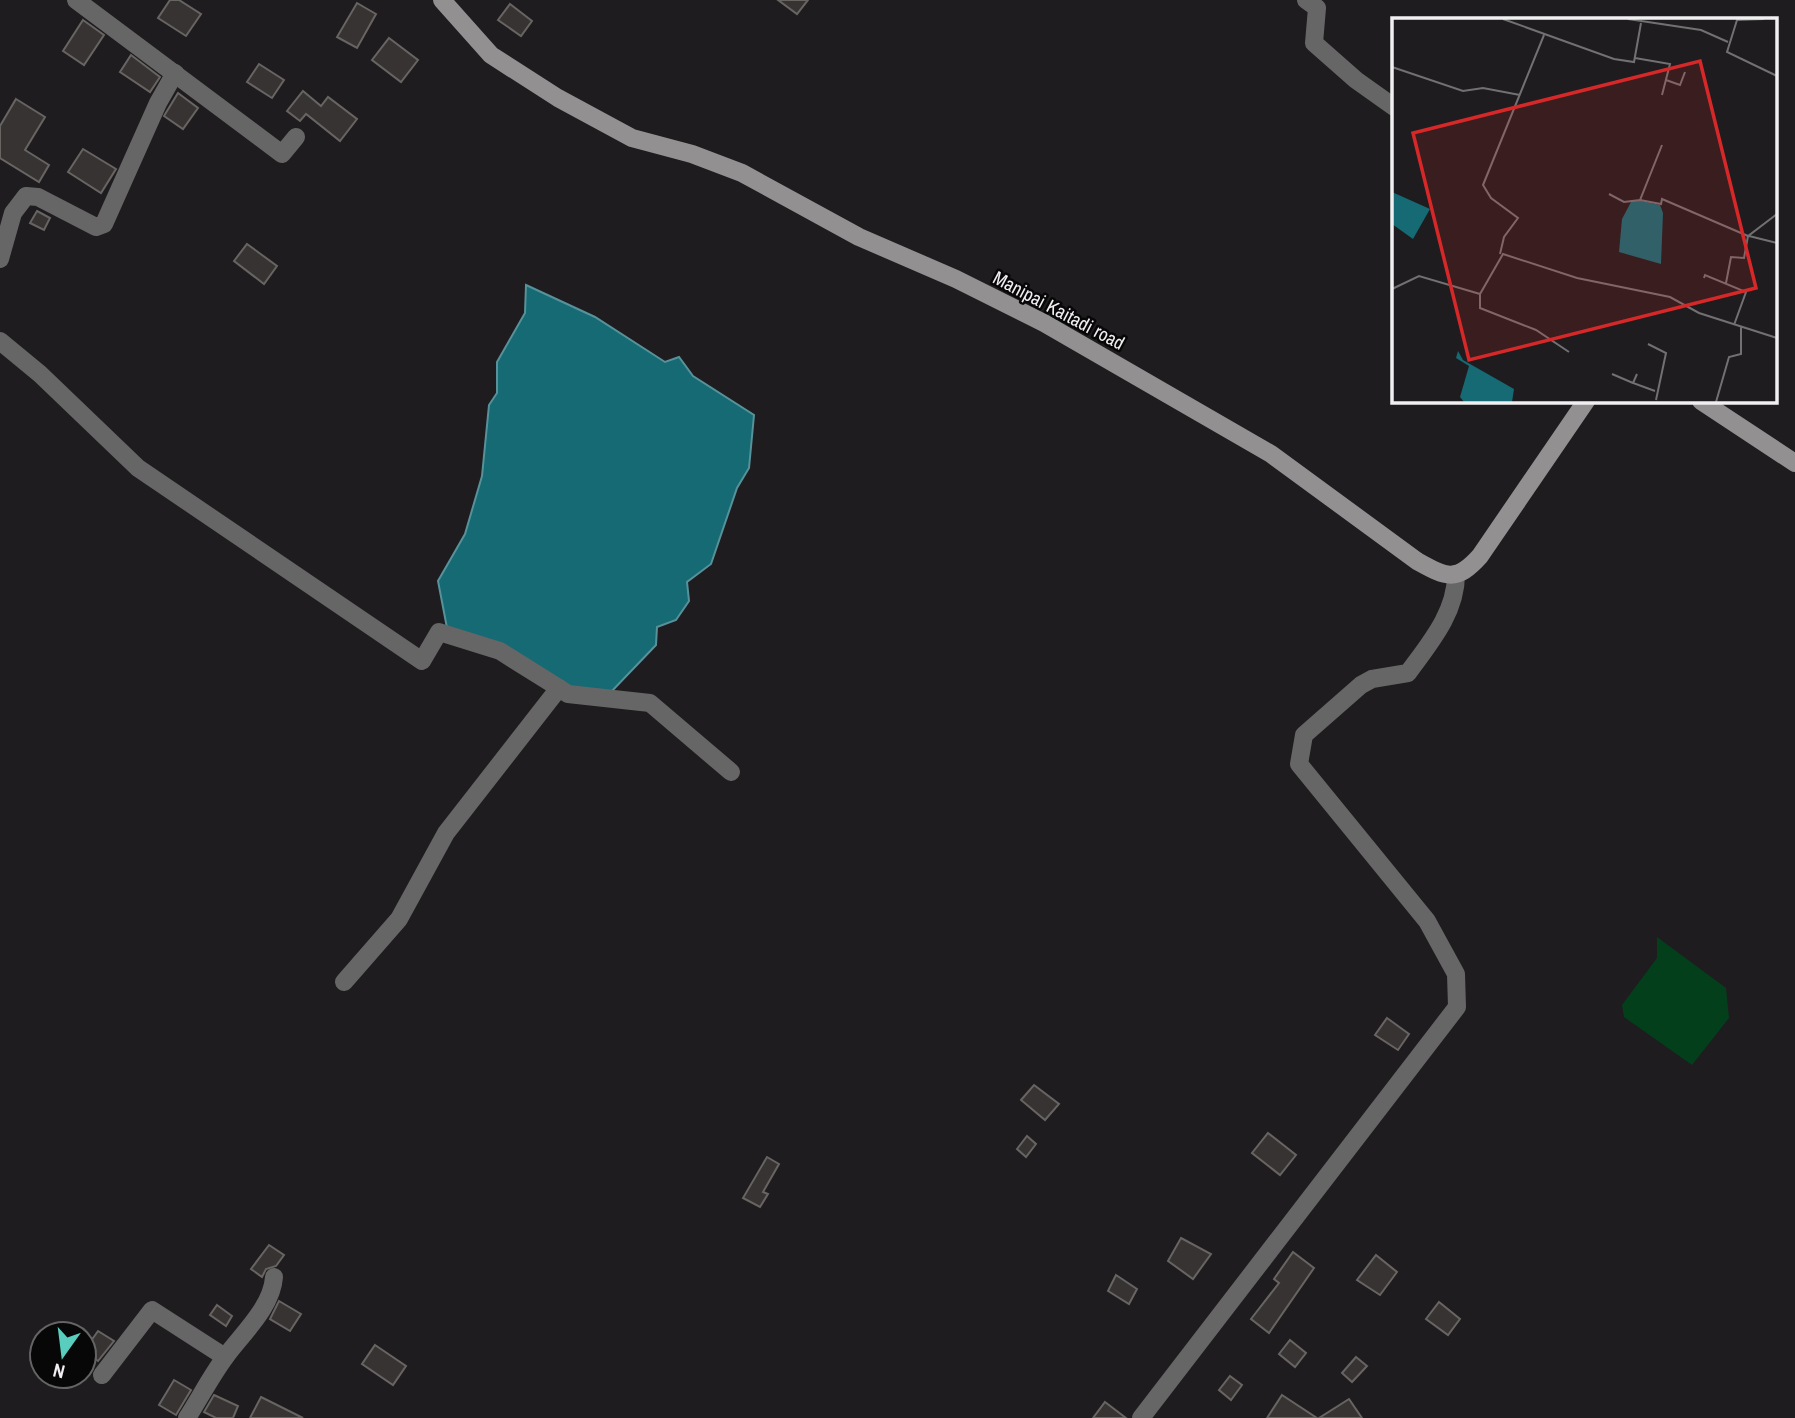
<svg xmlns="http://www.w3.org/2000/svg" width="1795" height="1418" viewBox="0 0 1795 1418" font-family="'Archivo Narrow',sans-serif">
<rect width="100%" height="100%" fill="#1e1c1e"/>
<!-- green -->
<path fill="#043f1c" d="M1657,937L1726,988L1729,1018L1692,1065L1624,1017L1622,1005L1657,958Z"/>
<!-- water -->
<path fill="#156a74" stroke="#57929a" stroke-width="2" d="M526,285L595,317L665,362L679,357L693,376L754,415L749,468L737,488L711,564L687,582L689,601L676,620L657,627L656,645L611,692L572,691L447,628L438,581L465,534L482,476L489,405L497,393V362L525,313Z"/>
<!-- building -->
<g fill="#363332" stroke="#676462" stroke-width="2">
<path d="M170,0H179L201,14L186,36L158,18Z"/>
<path d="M778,0H808L797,14Z"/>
<path d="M357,3L376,14L357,48L337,37Z"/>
<path d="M510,4L532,21L521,36L498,20Z"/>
<path d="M83,20L104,35L84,65L63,51Z"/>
<path d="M389,38L418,60L401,82L372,60Z"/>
<path d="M131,55L160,77L150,92L120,72Z"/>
<path d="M259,64L284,80L272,98L247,82Z"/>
<path d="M303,91L321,106L328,97L357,119L340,141L306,114L300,121L287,111Z"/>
<path d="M178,93L198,108L183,129L164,116Z"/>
<path d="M16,99L45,117L25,150L49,165L39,182L0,158V126Z"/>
<path d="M83,149L116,169L101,193L68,172Z"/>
<path d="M37,211L50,218L44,230L30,223Z"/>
<path d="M247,244L277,266L264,284L234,261Z"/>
<path d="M1387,1018L1409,1034L1398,1050L1375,1035Z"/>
<path d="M1034,1085L1059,1104L1045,1120L1021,1100Z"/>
<path d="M1268,1133L1296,1155L1280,1175L1252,1153Z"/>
<path d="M1027,1136L1036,1144L1026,1157L1017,1149Z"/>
<path d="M767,1157L779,1164L763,1192L768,1194L760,1207L743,1198Z"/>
<path d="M1181,1238L1211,1254L1193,1279L1168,1261Z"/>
<path d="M269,1245L284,1255L276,1266L266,1269L262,1277L251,1269Z"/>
<path d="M1293,1252L1314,1268L1269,1333L1251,1319L1279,1283L1274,1279Z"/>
<path d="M1376,1255L1397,1272L1380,1295L1357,1280Z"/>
<path d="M1116,1275L1137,1289L1129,1304L1108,1291Z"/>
<path d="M279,1301L301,1314L290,1331L270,1319Z"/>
<path d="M1439,1302L1460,1319L1448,1335L1426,1319Z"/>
<path d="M217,1305L232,1316L226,1326L210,1315Z"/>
<path d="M98,1331L114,1341L98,1361L84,1351Z"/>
<path d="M1290,1340L1306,1353L1295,1367L1279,1354Z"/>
<path d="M375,1345L406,1366L393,1385L362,1364Z"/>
<path d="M1356,1357L1367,1366L1352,1382L1342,1373Z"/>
<path d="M1230,1376L1242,1385L1231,1400L1219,1390Z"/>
<path d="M174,1380L191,1390L176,1415L159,1405Z"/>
<path d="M214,1395L238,1406L233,1418H216L204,1412Z"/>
<path d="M1282,1395L1317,1418H1267Z"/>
<path d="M261,1397L303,1418H250Z"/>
<path d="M1349,1399L1362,1418H1319Z"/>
<path d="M1105,1402L1126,1418H1093Z"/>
</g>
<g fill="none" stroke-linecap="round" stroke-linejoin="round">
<!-- street -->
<g stroke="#676666" stroke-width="18">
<path d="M76,0L282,154L296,137"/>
<path d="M1306,0L1317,8L1314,43L1356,80L1394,107"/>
<path d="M0,259L13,213L26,196L38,197L96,227L104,224L158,103L175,73"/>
<path d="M0,341L40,374L138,468L422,661L439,632L500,651L559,688"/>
<path d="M344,982L399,919L446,833L559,688L568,694L650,703L731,772"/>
<path d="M102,1375L152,1310L225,1357"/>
<path d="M187,1418C200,1398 211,1376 226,1356C243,1333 272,1307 274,1277"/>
<path d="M1141,1418L1457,1007L1456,974L1427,921L1299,764L1304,735L1361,685L1372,679L1408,673C1429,644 1456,613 1456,575"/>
</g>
<!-- secondary -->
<g stroke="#929091" stroke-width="18">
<path d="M442,0L491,55L558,98L632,138L692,154L742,173L859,237L956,279L1044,323L1271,454L1417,561C1446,577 1456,583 1480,556L1586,401"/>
<path d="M1701,401L1795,463"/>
</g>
</g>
<g text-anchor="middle" stroke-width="5" stroke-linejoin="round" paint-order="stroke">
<!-- street labels -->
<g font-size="19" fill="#f1eff1" stroke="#080708">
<text transform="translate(1059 310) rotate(28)" y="7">Manipai Kaitadi road</text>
</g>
</g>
<!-- overview -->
<g transform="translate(1392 18)">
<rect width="385" height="385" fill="#1e1c1e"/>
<path d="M0,174L38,191L21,221L0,206ZM245,182L268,187L271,195L269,246L227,234L230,201L239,184ZM66,333L71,342L122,371L120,384H72L68,379L77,348L64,340Z" fill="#156a74"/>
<path fill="none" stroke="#727072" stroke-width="2" d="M111,1L222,41L242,44L249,5M236,1L309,12L336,24M372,1L345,2L335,34L385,58M243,40L278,46L270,77M0,49L71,73L91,70L128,77M274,62L288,67L293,54M217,176L232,184L248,182L270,127M248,182L269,186L270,181L356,218L385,196M357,218L385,225M108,236L112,219L126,200L99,180L91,167L152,17M312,260L313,257L354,274L342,307M334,265L339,239L352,240L356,218M0,271L27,258L88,276L111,236L185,260L278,279L307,295L385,320M88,276V290L144,312L177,334M256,326L274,335L264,382M220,356L241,365M245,356L241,365L263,373M324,384L337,339L349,336V309"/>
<path fill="#d62828" fill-opacity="0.15" stroke="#d62828" stroke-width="3.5" d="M308,43L364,270L77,342L21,115Z"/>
<rect width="385" height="385" fill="none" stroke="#f1eff1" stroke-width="3.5"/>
</g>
<!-- north arrow -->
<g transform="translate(63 1355) rotate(194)"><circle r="33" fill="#080708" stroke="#656465" stroke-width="2"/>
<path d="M0-5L12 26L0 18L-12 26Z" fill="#59cebe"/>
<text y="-10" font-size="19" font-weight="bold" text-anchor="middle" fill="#f1eff1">N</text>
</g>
</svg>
